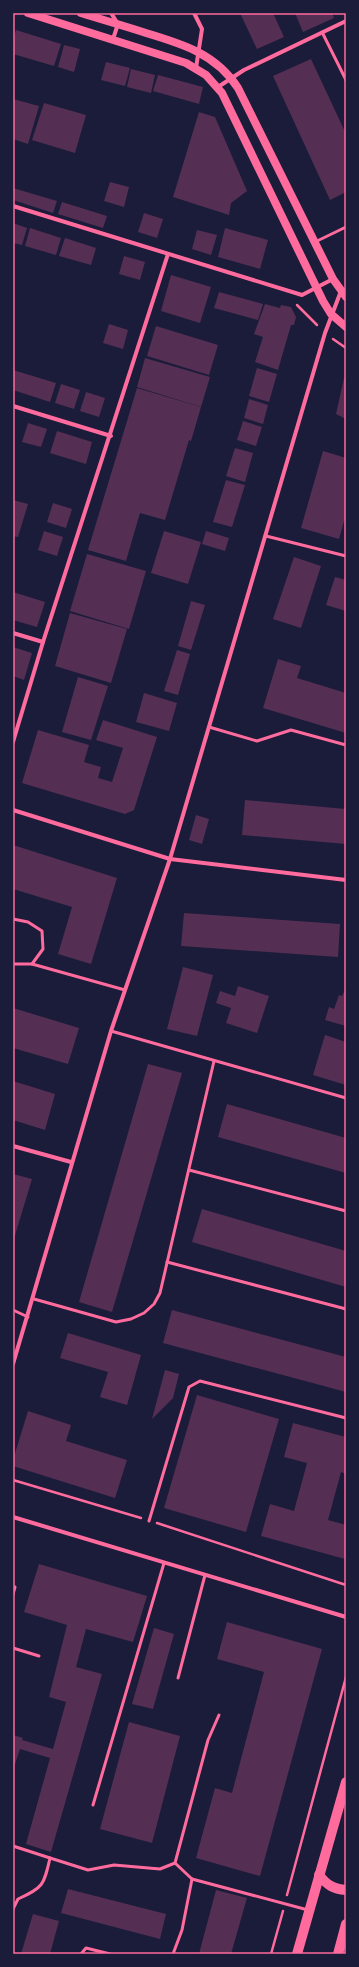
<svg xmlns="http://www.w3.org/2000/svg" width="359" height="1967" viewBox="0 0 359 1967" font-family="'Fira Sans Condensed',sans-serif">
<rect width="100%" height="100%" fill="#1b1b3a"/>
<!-- building -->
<g fill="#542f53">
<path d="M240,13H273L284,37L257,49Z"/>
<path d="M295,13H332L334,18L303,32Z"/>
<path d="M16,30L61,44L54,66L13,54V39Z"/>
<path d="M64,45L80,49L74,72L58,67Z"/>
<path d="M311,59L346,134V192L330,200L273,76Z"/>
<path d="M106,62L130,68L125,86L101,80Z"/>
<path d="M131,69L155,75L151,93L127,87Z"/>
<path d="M158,75L203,87L199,104L153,91Z"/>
<path d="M13,99L39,106L28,144L13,139Z"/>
<path d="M44,103L86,115L75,153L32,140Z"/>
<path d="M199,112L215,117L247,191L231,203L229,215L173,197Z"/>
<path d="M110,182L129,187L124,207L104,201Z"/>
<path d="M13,188L57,201L53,213L13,200Z"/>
<path d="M62,202L107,216L103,228L58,214Z"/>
<path d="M144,213L163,219L157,238L138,232Z"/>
<path d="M13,223L27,228L22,245L13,243Z"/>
<path d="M30,228L61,238L56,255L25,246Z"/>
<path d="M225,228L268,240L260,269L218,257Z"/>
<path d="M197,230L217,235L211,255L192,249Z"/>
<path d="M65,238L96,248L91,265L59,256Z"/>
<path d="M124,256L145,262L140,280L119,274Z"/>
<path d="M171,275L211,287L200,323L161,311Z"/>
<path d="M219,292L263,304L258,320L214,308Z"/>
<path d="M265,304L280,308L281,305L291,307L296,317L294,325H291L278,370L255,362L263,337L254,334Z"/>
<path d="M109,324L128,330L123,349L103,343Z"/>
<path d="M156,326L218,345L209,375L147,356Z"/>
<path d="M145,358L210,377L201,407L137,387Z"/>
<path d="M257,368L277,374L269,402L249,396Z"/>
<path d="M13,370L56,383L50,402L13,390Z"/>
<path d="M346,377V419L336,414L344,378Z"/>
<path d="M61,384L80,390L74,409L55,403Z"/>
<path d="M137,388L201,407L191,441L189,440L165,520L140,513L126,561L88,550Z"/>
<path d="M86,392L105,398L99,417L80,411Z"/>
<path d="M249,399L268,405L263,424L244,418Z"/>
<path d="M243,421L262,427L256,446L237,440Z"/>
<path d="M28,423L47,429L41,447L22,442Z"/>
<path d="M57,431L92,442L86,464L50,453Z"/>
<path d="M235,448L253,453L245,482L226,476Z"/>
<path d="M323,451L346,458V514L339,539L301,528Z"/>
<path d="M226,480L245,485L232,527L213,522Z"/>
<path d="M13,500L28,504L18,537L13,536Z"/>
<path d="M53,503L72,509L66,528L47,522Z"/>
<path d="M44,531L63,537L57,556L38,550Z"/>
<path d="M164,531L201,542L188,584L151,573Z"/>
<path d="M206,531L229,538L225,551L202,544Z"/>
<path d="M87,554L146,571L129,629L70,611Z"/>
<path d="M294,557L321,566L301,628L273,619Z"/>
<path d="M335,577L346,580V611L326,605Z"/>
<path d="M13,592L45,602L37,627L13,620Z"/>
<path d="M191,601L205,605L191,650L178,646Z"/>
<path d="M70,613L127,629L111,683L55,666Z"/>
<path d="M13,647L32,653L24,680L13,676Z"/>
<path d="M177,650L190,654L178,695L164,691Z"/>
<path d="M278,659L301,666L297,678L346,693V733L263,708Z"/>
<path d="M78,677L108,686L91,740L62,732Z"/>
<path d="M144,693L177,703L169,731L136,722Z"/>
<path d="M103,720L157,737L134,810L125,814L22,783L38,730L89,745L84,762L101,767L98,778L112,782L123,748L96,740Z"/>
<path d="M245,800L346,809V844L242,835Z"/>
<path d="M196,815L209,819L202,844L189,840Z"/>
<path d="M13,845L117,878L91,964L58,954L72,907L13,889Z"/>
<path d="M184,913L340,924L338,957L181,946Z"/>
<path d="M183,967L213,975L197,1036L167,1029Z"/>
<path d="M238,986L269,996L257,1033L226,1023L231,1008L216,1003L220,991L235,996Z"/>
<path d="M346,988V1026L325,1020L329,1007L334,1009L339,995L342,996Z"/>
<path d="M13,1008L79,1028L68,1064L13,1048Z"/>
<path d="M325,1035L346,1042V1085L313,1075Z"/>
<path d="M148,1064L182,1073L112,1312L79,1302Z"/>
<path d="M13,1081L55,1094L45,1130L13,1120Z"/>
<path d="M227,1104L346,1138V1173L218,1137Z"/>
<path d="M13,1174L32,1179L13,1242Z"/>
<path d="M202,1209L346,1251V1287L192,1242Z"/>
<path d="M172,1310L346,1357V1392L163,1343Z"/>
<path d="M68,1333L141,1355L127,1405L100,1397L108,1372L60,1358Z"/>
<path d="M165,1370L179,1374L173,1398L152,1419Z"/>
<path d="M197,1395L279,1419L246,1532L164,1508Z"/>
<path d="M28,1411L71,1425L66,1441L127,1460L115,1498L13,1466V1460Z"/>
<path d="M293,1423L346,1437V1474L341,1472L328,1520L346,1525L345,1559L261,1536L270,1504L294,1511L307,1463L284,1457Z"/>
<path d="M39,1564L147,1596L133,1642L86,1629L76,1667L102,1674L51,1852L26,1844L50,1758L20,1749L13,1770V1735L23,1738L22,1740L53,1749L66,1702L49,1697L67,1625L24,1612Z"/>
<path d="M227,1622L322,1649L260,1876L196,1858L215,1788L232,1793L264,1672L217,1659Z"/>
<path d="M154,1628L174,1634L153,1709L132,1704Z"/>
<path d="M129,1722L180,1736L152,1843L100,1829Z"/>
<path d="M68,1889L166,1914L160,1939L61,1913Z"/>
<path d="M216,1890L247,1898L231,1954H199Z"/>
<path d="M33,1914L59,1921L50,1954H21Z"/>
</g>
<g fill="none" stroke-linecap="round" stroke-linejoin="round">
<!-- path -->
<g stroke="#ff6b9d" stroke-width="2.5">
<path d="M297,305L317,325"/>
<path d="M333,339L346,348"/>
<path d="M13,1480L141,1518"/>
<path d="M157,1523L346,1585"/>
<path d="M287,1895L346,1677"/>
<path d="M271,1954L283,1911"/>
</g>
<!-- service -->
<g stroke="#ff6b9d" stroke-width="3">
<path d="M322,32L346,80"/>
<path d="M315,242L346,227"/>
<path d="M266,536L346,556"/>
<path d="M209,727L257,741L291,730L346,745"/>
<path d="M13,919L28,922L42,931L43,949L32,964"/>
<path d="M13,964H32L125,990"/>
<path d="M111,1031L346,1098"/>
<path d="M189,1170L346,1211"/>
<path d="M167,1262L346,1309"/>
<path d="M34,1299L116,1322L131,1319L144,1313L154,1304L160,1293L214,1061"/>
<path d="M13,1310L28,1317"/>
<path d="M149,1521L189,1387L200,1381L346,1418"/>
<path d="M13,1594L15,1587"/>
<path d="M13,1648L39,1656"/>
<path d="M178,1678L205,1575"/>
<path d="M93,1805L164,1563"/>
<path d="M13,1846L50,1858C44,1885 43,1888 18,1899L13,1909"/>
<path d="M50,1858L88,1870L114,1865L160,1869L175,1863"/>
<path d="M192,1879L308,1910"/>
<path d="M81,1954L86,1948L110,1954"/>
<path d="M173,1954L182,1930L192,1879L175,1863L208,1740L219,1715"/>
</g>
<!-- minor -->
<g stroke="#ff6b9d" stroke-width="4">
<path d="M111,13L118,24L113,39"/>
<path d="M194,13L202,29L196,68"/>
<path d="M218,87L244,70L346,21"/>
<path d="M13,206L302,295L333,279"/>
<path d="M13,406L111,436"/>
<path d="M13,633L43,642"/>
<path d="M13,742L43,642L168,254"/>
<path d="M13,810L170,859L346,880"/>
<path d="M13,1146L71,1162"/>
<path d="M13,1364L111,1031L170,859L325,333L341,291"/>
<path d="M13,1517L346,1617"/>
</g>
<!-- secondary -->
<g stroke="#ff6b9d" stroke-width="8">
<path d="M28,13L186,63L206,75L222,93L323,301L331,314L346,327"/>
<path d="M81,13C103,20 125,26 146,33C183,44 216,54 238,88L333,279L346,297"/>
</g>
<!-- primary -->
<g stroke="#ff6b9d" stroke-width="10">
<path d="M319,1875C327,1885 333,1889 346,1890"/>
<path d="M297,1954L346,1782"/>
<path d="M338,1954L346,1924"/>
</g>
</g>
<!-- border -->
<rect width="359" height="1967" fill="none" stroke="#1b1b3a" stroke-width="28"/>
<rect x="14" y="14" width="331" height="1939" fill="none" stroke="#ff6b9d" stroke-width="1.5"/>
</svg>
